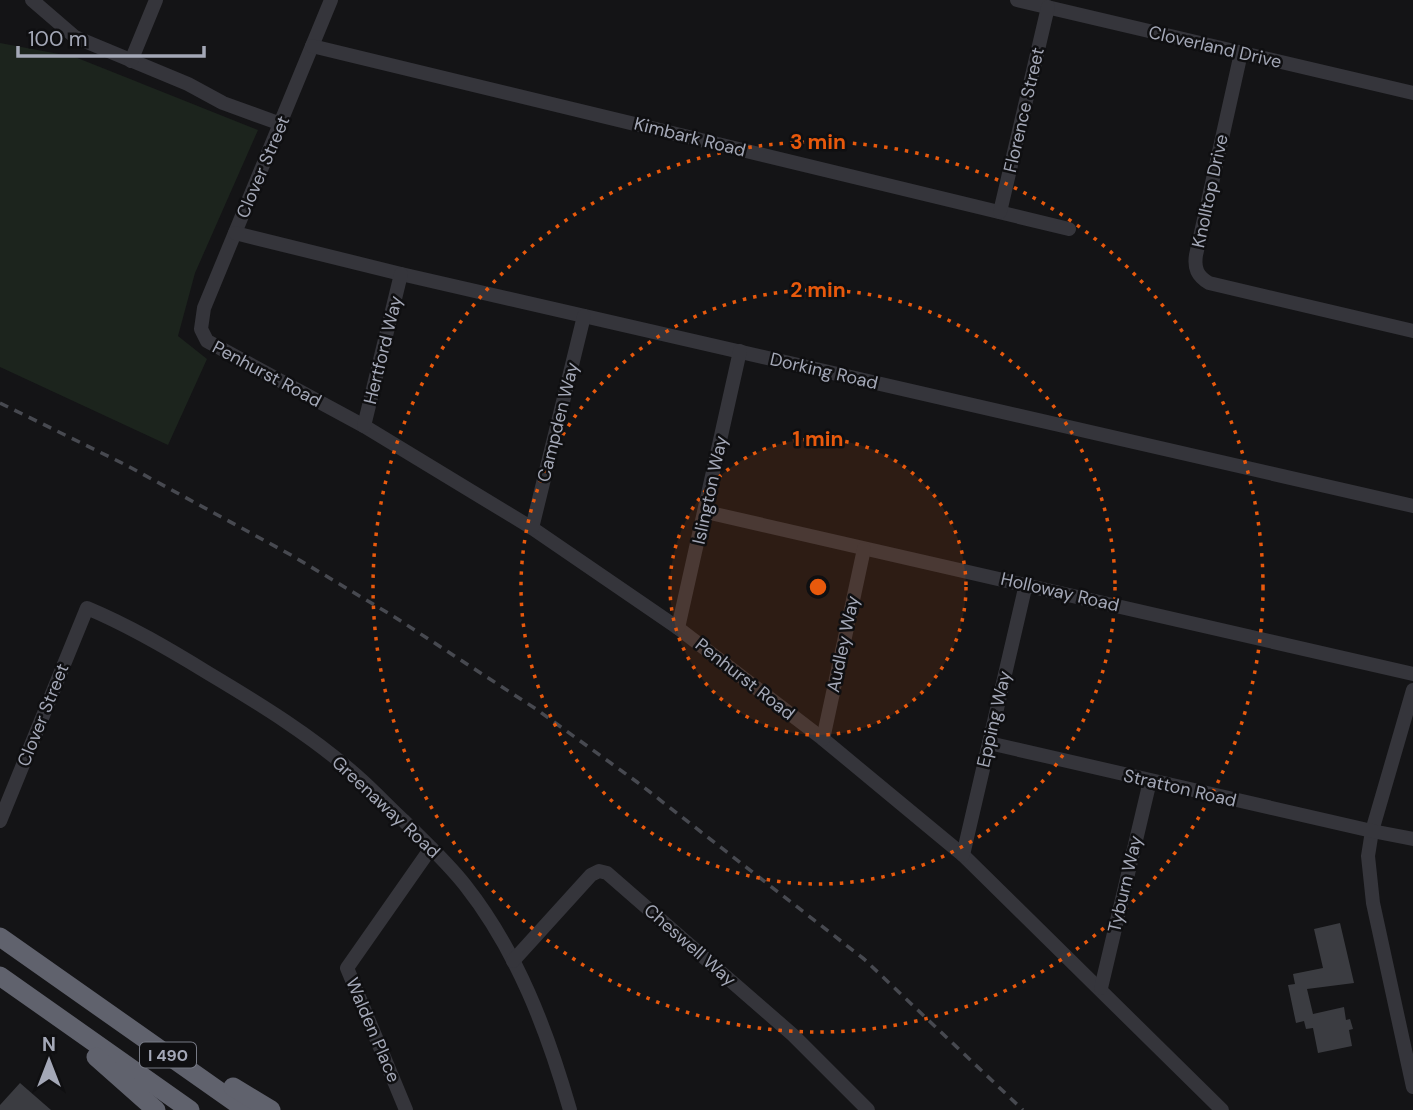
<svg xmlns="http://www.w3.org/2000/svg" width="1413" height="1110" viewBox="0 0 1413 1110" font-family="'DM Sans',sans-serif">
<rect width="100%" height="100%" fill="#141416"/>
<!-- green -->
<path fill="#1c241d" d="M0,43L75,57L258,130L195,273L178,336L207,359L168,445L0,367Z"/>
<!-- building -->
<g fill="#3b3c41">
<path d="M1340,923L1354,983L1307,989L1313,1014L1344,1007L1346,1020L1350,1019L1353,1029L1349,1030L1352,1046L1318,1053L1313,1028L1306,1029L1304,1021L1296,1023L1288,985L1295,984L1293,974L1323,968L1314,929Z"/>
<path d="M20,1083L51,1110H0V1105Z"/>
</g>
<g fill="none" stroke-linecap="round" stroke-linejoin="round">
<!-- minor -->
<g stroke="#35353b" stroke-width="14">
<path d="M32,0L75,37L188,84L223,103L281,124"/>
<path d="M331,0L204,308L201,329L207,341L364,426L532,528L678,628L823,739L963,855L1222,1110"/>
<path d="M1017,0L1413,93"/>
<path d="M312,46L1069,229"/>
<path d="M1241,53L1196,255C1194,268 1197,276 1209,283L1413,331"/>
<path d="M131,61L156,0"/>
<path d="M1000,212L1048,7"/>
<path d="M235,233L401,274L1413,506"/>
<path d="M364,426L401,274"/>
<path d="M706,512L1413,674"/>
<path d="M532,528L584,316"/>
<path d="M678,628L740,351"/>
<path d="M1413,690L1372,831L1368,856L1373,903L1413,1087"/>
<path d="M823,739L864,549"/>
<path d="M989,743L1372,831L1413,839"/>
<path d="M0,821L87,608C130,626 169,649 208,673C260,704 312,736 357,776C373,790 387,805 403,820C424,841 447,862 465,885C517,951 547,1030 570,1110"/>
<path d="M963,855L1026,584"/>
<path d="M513,961L591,875L599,871L607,873L793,1035L868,1110"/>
<path d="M1101,988L1150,781"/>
<path d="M406,1110L347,968L431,848"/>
</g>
<!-- highway -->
<g stroke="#60626d" stroke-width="19">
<path d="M0,937L246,1110"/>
<path d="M0,976L190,1110"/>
<path d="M96,1057L156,1110"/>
<path d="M233,1087L271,1110"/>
</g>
<!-- rail -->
<path stroke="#474950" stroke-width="3.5" stroke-dasharray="9 7" stroke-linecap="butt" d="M0,403L126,465L291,555L393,616L536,709L637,782L864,959L1023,1110"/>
</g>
<!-- distance rings -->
<circle cx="818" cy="587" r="148" fill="#e8590c" fill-opacity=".12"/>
<g fill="none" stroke="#e8590c" stroke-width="3.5" stroke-dasharray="3.5 7">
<circle cx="818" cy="587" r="148"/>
<circle cx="818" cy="587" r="297"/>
<circle cx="818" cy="587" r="445"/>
</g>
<g text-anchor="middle" stroke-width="5" stroke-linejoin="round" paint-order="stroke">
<!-- shield labels -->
<rect fill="#0f0f11" stroke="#777a85" stroke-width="2" x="140" y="1042.5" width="56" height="25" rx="5"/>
<g font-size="16" font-weight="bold" fill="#a4a8b7">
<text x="168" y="1061">I 490</text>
</g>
<!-- street labels -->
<g font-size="18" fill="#a4a8b7" stroke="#0f0f11">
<text transform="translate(1215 47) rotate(13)" y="6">Cloverland Drive</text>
<text transform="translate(1024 110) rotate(-77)" y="6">Florence Street</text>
<text transform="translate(690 137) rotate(14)" y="6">Kimbark Road</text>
<text transform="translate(263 167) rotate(-67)" y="6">Clover Street</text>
<text transform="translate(1210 191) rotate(-78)" y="6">Knolltop Drive</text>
<text transform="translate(383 350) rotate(-76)" y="6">Hertford Way</text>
<text transform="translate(824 371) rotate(13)" y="6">Dorking Road</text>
<text transform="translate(267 374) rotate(28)" y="6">Penhurst Road</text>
<text transform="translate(558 422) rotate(-76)" y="6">Campden Way</text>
<text transform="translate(710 490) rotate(-78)" y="6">Islington Way</text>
<text transform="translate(1060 592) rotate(13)" y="6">Holloway Road</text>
<text transform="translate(843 644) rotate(-78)" y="6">Audley Way</text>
<text transform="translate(745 679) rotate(38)" y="6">Penhurst Road</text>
<text transform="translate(43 715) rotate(-68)" y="6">Clover Street</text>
<text transform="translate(994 719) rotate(-77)" y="6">Epping Way</text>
<text transform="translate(1180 788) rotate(13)" y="6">Stratton Road</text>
<text transform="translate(386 807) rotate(43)" y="6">Greenaway Road</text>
<text transform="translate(1125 884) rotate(-77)" y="6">Tyburn Way</text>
<text transform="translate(690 945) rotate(41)" y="6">Cheswell Way</text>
<text transform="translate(373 1030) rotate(67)" y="6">Walden Place</text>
</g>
</g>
<circle cx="818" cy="587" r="10" fill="#e8590c" stroke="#0f0f11" stroke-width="3.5"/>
<g font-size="21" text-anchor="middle" font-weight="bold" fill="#e8590c" stroke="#0f0f11" stroke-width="5" stroke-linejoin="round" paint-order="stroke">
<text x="818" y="149">3 min</text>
<text x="818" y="297">2 min</text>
<text x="818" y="446">1 min</text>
</g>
<!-- north arrow -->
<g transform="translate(49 1061)" stroke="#0f0f11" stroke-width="5" paint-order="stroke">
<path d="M0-5L12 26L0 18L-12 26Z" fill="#a4a8b7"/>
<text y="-10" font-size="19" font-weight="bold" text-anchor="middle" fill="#a4a8b7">N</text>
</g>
<!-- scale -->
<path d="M18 46v10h186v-10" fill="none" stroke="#a4a8b7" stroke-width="3.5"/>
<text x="28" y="46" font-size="21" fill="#a4a8b7" stroke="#0f0f11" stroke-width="5" paint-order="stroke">100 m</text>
</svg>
